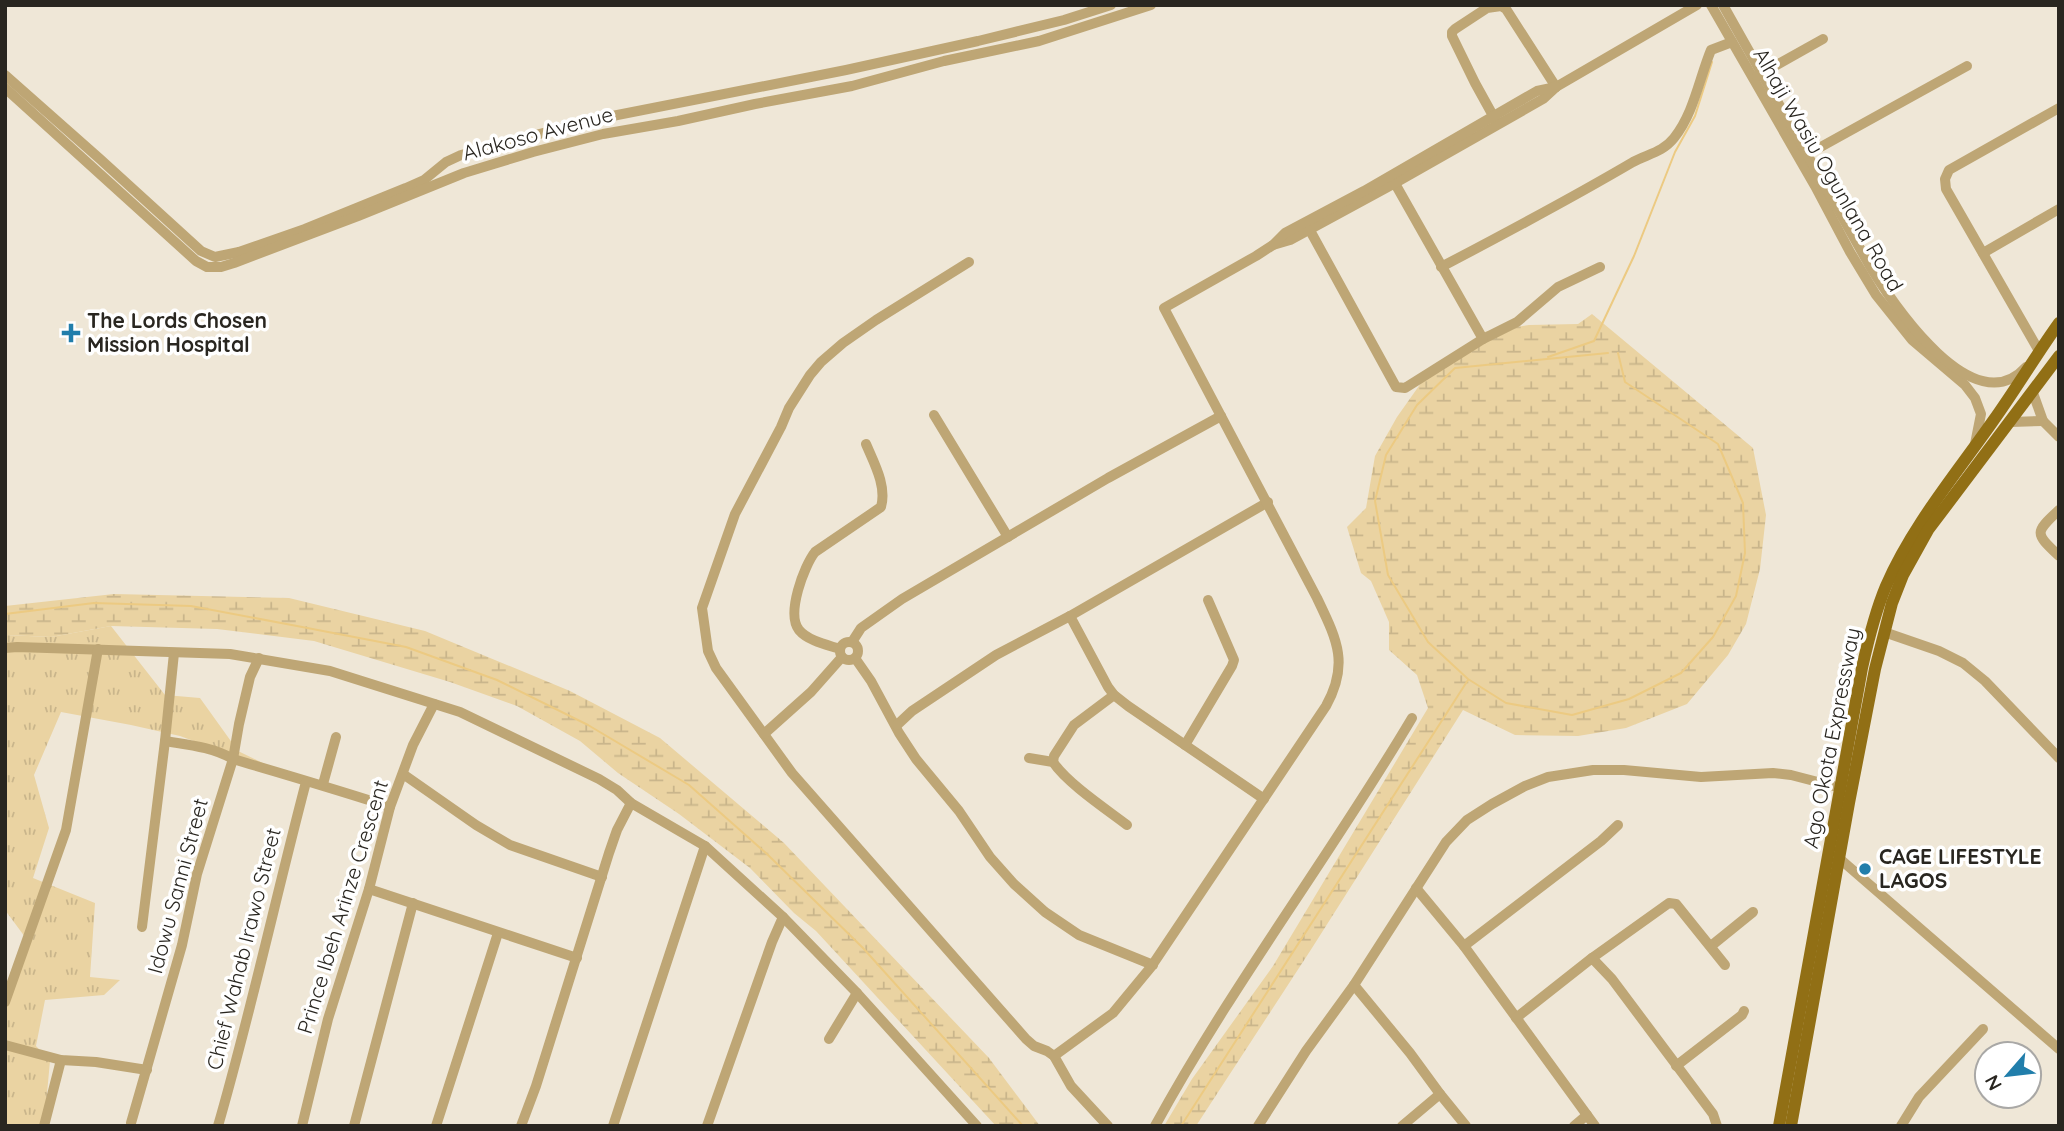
<svg xmlns="http://www.w3.org/2000/svg" width="2064" height="1131" viewBox="0 0 2064 1131" font-family="Quicksand,sans-serif">
<defs>
<pattern id="grass-tufts" width="24" height="20" patternUnits="userSpaceOnUse" patternTransform="scale(1.75)"><rect width="24" height="20" fill="#ead3a2"/><path d="M3 7l-1-3M5 7V3M7 7l1-3M15 17l-1-3M17 17v-4M19 17l1-3" fill="none" stroke="#c9b58b"/></pattern>
<pattern id="wetland-marsh" width="20" height="14" patternUnits="userSpaceOnUse" patternTransform="scale(1.75)"><rect width="20" height="14" fill="#ead3a2"/><path d="M1 5h8M5 5V1M11 12h8M15 12V8" fill="none" stroke="#c9b58b"/></pattern>
</defs>
<rect width="100%" height="100%" fill="#efe7d7"/>
<!-- grass -->
<path fill="url(#grass-tufts)" d="M111,626L165,695L200,698L238,751L294,778L180,736L131,725L61,712L34,775L49,828L33,878L95,903L90,977L120,980L104,995L45,1000L36,1046L50,1061L44,1126H5V987L25,937L5,910V635L51,637Z"/>
<!-- wetland -->
<g fill="url(#wetland-marsh)">
<path d="M1592,314L1753,448L1766,515L1760,569L1746,624L1728,655L1687,704L1626,728L1578,736L1515,735L1463,710L1312,948L1196,1126H1164L1192,1079L1273,966L1428,708L1417,675L1389,650V622L1371,581L1361,573L1347,527L1366,508L1375,456L1397,417L1421,383L1484,332L1529,325L1578,324Z"/>
<path d="M114,594L289,598L425,631L570,691L660,738L784,843L989,1058L1040,1126H996L816,931L794,913L750,868L679,814L618,773L580,741L517,706L450,682L314,641L217,629L111,626L51,637L5,635V606Z"/>
</g>
<g fill="none" stroke-linecap="round" stroke-linejoin="round">
<!-- stream -->
<g stroke="#ecca82" stroke-width="2">
<path d="M1608,353L1455,368L1417,405L1386,455L1375,501L1388,575L1428,642L1468,679L1506,703L1572,715L1629,699L1681,673L1713,637L1736,596L1745,553L1743,503L1718,444L1625,382L1618,353"/>
<path d="M1548,357L1594,341L1634,256L1675,152L1695,116L1712,62"/>
<path d="M5,614L94,603L191,606L297,626L406,647L497,680L588,725L689,785L767,854L863,948L1023,1126"/>
<path d="M1181,1126L1468,680"/>
</g>
<!-- minor -->
<g stroke="#bea675" stroke-width="10">
<path d="M1711,5L1815,186L1850,252L1876,295L1912,340L1965,385L1975,398L1981,414L1975,444"/>
<path d="M1723,5L1871,268C1894,305 1974,425 2026,367"/>
<path d="M5,75L100,159L201,251L215,257L239,252L305,229L406,188L424,180L446,162L461,155L592,120L846,70L978,41L1064,20L1111,5"/>
<path d="M1757,76L1823,39"/>
<path d="M5,88L196,261L207,267H221L234,263L358,216L464,173L533,152L603,134L678,121L755,104L852,86L944,61L1039,41L1151,5"/>
<path d="M1496,121L1475,83L1452,36V32L1455,29L1487,8L1501,6L1506,9L1556,87"/>
<path d="M1808,154L1967,66"/>
<path d="M1393,180L1483,339L1517,322L1558,287L1600,267"/>
<path d="M1307,225L1396,387L1405,388L1483,339"/>
<path d="M1273,245L1290,240L1395,183L1543,99L1556,87L1697,5"/>
<path d="M1983,253L2059,209"/>
<path d="M969,262L876,320L843,343L821,362L810,375L789,408L781,427L735,514L702,608L708,651L716,668L792,773L1026,1039L1034,1046L1047,1051L1054,1056L1071,1086L1108,1126"/>
<path d="M1441,267C1506,233 1570,199 1633,162C1648,154 1663,152 1674,138C1694,113 1699,79 1711,50L1732,42"/>
<path d="M2039,351L1946,189L1945,179L1949,170L2059,108"/>
<path d="M2033,393L2043,421L2059,437"/>
<path d="M934,415L1008,537"/>
<path d="M2011,422L2043,421"/>
<path d="M2059,510C2034,533 2035,533 2059,556"/>
<path d="M1070,616L1108,687L1114,695L1128,706L1264,799"/>
<path d="M1884,632L1939,651L1963,663L1985,681L2059,758"/>
<circle cx="849" cy="651" r="9"/>
<path d="M852,642L861,628L902,599L1108,478L1221,416"/>
<path d="M5,648L17,647L230,654L330,671L460,712L599,779L617,790L631,803L705,846L783,917L857,993L977,1126"/>
<path d="M840,649C828,645 808,641 799,630C786,614 804,566 815,552L881,507C887,486 874,463 866,444"/>
<path d="M855,658L871,681L899,733L916,759L959,811L990,857L1014,884L1045,912L1079,935L1153,965"/>
<path d="M897,725L912,711L996,655L1070,616L1268,502"/>
<path d="M764,734L811,692L842,657"/>
<path d="M165,741C189,745 212,747 233,759C286,775 338,790 390,807"/>
<path d="M1185,745L1232,666L1234,660L1208,600"/>
<path d="M1029,758L1053,762C1067,783 1106,809 1127,825"/>
<path d="M1053,762L1054,756L1074,725L1114,695"/>
<path d="M403,774L476,825L510,845L602,877"/>
<path d="M323,784L336,737"/>
<path d="M1840,859L2059,1049"/>
<path d="M1416,888L1464,946L1595,1126"/>
<path d="M369,889L577,958"/>
<path d="M142,927L165,741L174,653"/>
<path d="M1464,946L1601,841L1618,825"/>
<path d="M1711,946L1753,912"/>
<path d="M1592,958L1669,903L1676,904L1725,965"/>
<path d="M1354,985L1410,1053L1440,1094L1402,1126"/>
<path d="M5,1002L66,830L98,649"/>
<path d="M1516,1018L1592,958L1612,979L1713,1114L1717,1126"/>
<path d="M829,1039L857,993"/>
<path d="M5,1045L61,1060L96,1062L147,1070"/>
<path d="M1054,1056L1113,1013L1151,967L1326,706C1350,663 1336,638 1317,598L1164,308L1256,256L1273,245L1285,233L1364,191L1537,91L1556,87"/>
<path d="M1676,1066L1742,1015L1744,1011"/>
<path d="M1440,1094L1466,1126"/>
<path d="M131,1123L182,945L197,874L233,759L239,724L250,677L259,658"/>
<path d="M44,1126L61,1060"/>
<path d="M218,1126C251,1012 276,896 306,782"/>
<path d="M302,1126L328,1019L369,889L390,807L413,745L434,704"/>
<path d="M354,1126L413,903"/>
<path d="M436,1126L498,933"/>
<path d="M521,1126L536,1086L609,853L617,830L631,803"/>
<path d="M613,1126L705,846"/>
<path d="M707,1126L772,942L783,917"/>
<path d="M1155,1126C1232,985 1330,856 1412,718"/>
<path d="M1258,1126L1306,1051L1354,985L1446,842L1467,820L1492,804L1525,786L1548,777L1593,770H1624L1701,777L1773,773L1791,775L1841,788"/>
<path d="M1574,1126L1587,1115"/>
<path d="M1901,1126L1919,1097L1983,1029"/>
</g>
<!-- major -->
<g stroke="#916f15" stroke-width="12">
<path d="M1779,1126L1862,668C1868,641 1875,612 1886,586C1912,526 1956,474 1993,421C2016,389 2036,355 2059,323"/>
<path d="M1791,1126L1849,803L1875,669L1892,603L1903,575L1928,530L2059,356"/>
</g>
</g>
<!-- markers -->
<g fill="#217eab" stroke="#fff" stroke-width="2.5">
<path d="M67.5 322.5h7v7h7v7h-7v7h-7v-7h-7v-7h7z"/>
<circle cx="1865" cy="869" r="7"/>
</g>
<g text-anchor="middle" stroke-width="7" stroke-linejoin="round" paint-order="stroke">
<!-- street labels -->
<g font-size="21" fill="#292620" stroke="#fff">
<text transform="translate(538 134) rotate(-15)" y="7">Alakoso Avenue</text>
<text transform="translate(1828 170) rotate(60)" y="7">Alhaji Wasiu Ogunlana Road</text>
<text transform="translate(1832 738) rotate(-79)" y="7">Ago Okota Expressway</text>
<text transform="translate(178 886) rotate(-75)" y="7">Idowu Sanni Street</text>
<text transform="translate(343 907) rotate(-73)" y="7">Prince Ibeh Arinze Crescent</text>
<text transform="translate(244 949) rotate(-76)" y="7">Chief Wahab Irawo Street</text>
</g>
<!-- poi labels -->
<g font-size="21" font-weight="bold" fill="#292620" stroke="#fff" text-anchor="start">
<text x="87" y="328">The Lords Chosen<tspan x="87" dy="24">Mission Hospital</tspan></text>
<text x="1879" y="864">CAGE LIFESTYLE<tspan x="1879" dy="24">LAGOS</tspan></text>
</g>
</g>
<!-- border -->
<rect width="2064" height="1131" fill="none" stroke="#292620" stroke-width="14"/>
<!-- north arrow -->
<g transform="translate(2008 1075) rotate(242)"><circle r="33" fill="#ffffff" stroke="#a9a8a6" stroke-width="2"/>
<path d="M0-5L12 26L0 18L-12 26Z" fill="#217eab"/>
<text y="-10" font-size="19" font-weight="bold" text-anchor="middle" fill="#292620">N</text>
</g>
</svg>
